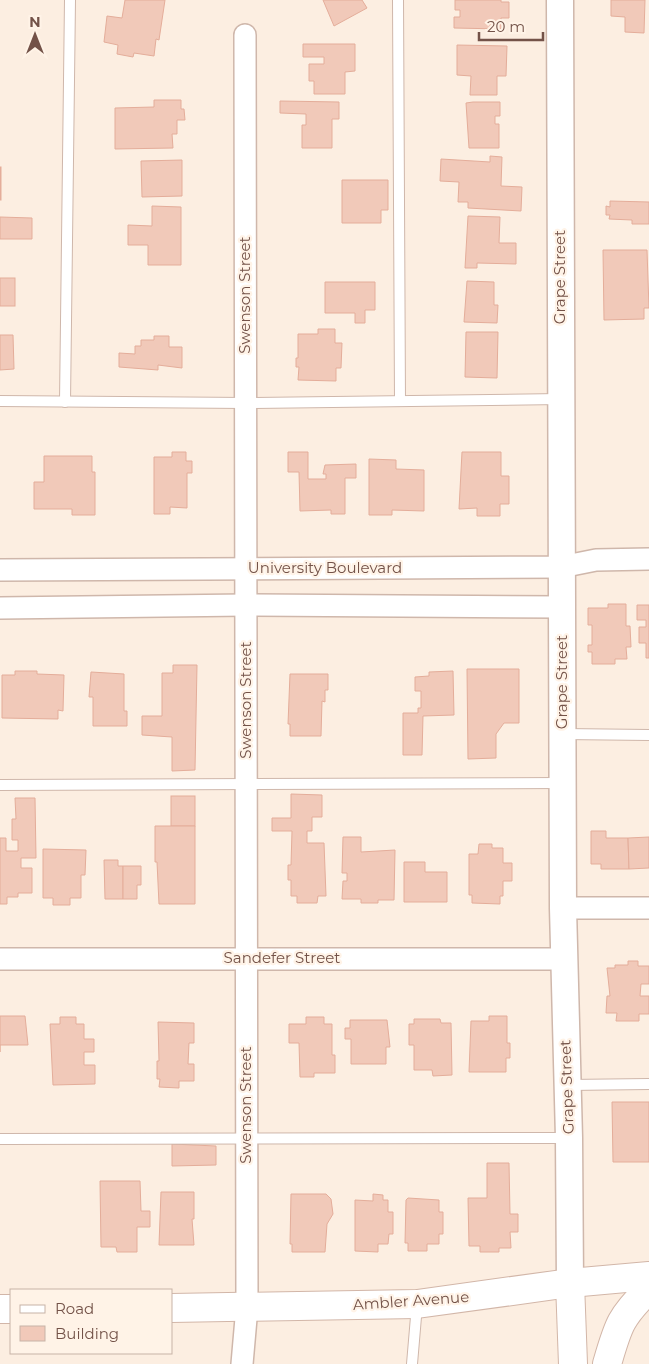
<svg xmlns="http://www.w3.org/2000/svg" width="649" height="1364" viewBox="0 0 649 1364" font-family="Montserrat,sans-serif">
<rect width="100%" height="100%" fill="#fceee1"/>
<!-- building -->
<g fill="#f1c9b9" stroke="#e4ad9a">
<path d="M125,0H165L159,40L156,39L154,56L134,53L133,57L117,54L118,45L104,42L107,16L122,18Z"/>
<path d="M323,0H362L367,8L334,26Z"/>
<path d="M455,0H501V2H509V18H501V29L454,28V17H460V10H455Z"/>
<path d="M611,0H645L644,33L625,32V17L611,16Z"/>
<path d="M303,44H355V71L345,72V94H314V81H309V64H324V57H303Z"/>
<path d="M457,45L507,46L506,76H497V95H470L471,76L457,75Z"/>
<path d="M154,100H181V109H184L185,120H177V134H172L173,148L115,149V108L154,107Z"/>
<path d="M280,101L339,102V119H332V148H302V125H306V114L280,113Z"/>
<path d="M473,102H500V116H495V124H499V148H469L466,103Z"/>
<path d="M490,156L502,157L501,186L522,187L521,211L468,208V202H458L459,182L440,181L441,159L490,162Z"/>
<path d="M182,160V196L142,197L141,161Z"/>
<rect x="0" y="167" width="1" height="33"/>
<path d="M342,180H388V210H381V223H342Z"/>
<path d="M610,201L649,202V224H632V220L609,219L610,215H606V206L610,207Z"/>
<path d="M152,206L181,207V265H148V245H128V225L152,226Z"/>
<path d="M468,216L500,217L499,243H516V264L477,263V268H465Z"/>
<path d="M0,217L32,218V239H0Z"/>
<path d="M603,250H647L649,308H644V319L604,320Z"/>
<rect x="0" y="278" width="15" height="28"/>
<path d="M467,281L494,282V305H498L497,323L464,322Z"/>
<path d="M325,282H375V310H365V323H355V313H325Z"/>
<path d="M318,329H335V343H342L341,368H336V381L298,380L299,367H296V358H298V334H318Z"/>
<path d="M466,332H498L497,378L465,377Z"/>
<path d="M0,335H13L14,369L0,370Z"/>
<path d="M154,336H169V347H182V368L158,365V370L119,367V353L135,354V346H141V340H154Z"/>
<path d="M172,452H186V461H192V473H187V508L170,507V514H154V457H172Z"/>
<path d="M288,452H308V479H326V474H323L325,465L356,464V478H345V514H331V510L300,511L299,472H288Z"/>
<path d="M462,452H501V476H509V504H500V516H477V508L459,509Z"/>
<path d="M44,456H92V472H95V515H72V509H34V482H44Z"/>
<path d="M369,459L396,460V469L424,470V511L392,510V515H369Z"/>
<path d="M608,604H626V626H630L631,647H626L627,659H615V664H592V652H588V645H592V625H588V608H608Z"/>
<path d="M637,605H649V658H646V643H639V627H646V620H637Z"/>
<path d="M173,665H197L195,770L172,771V737L142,735V716H162V673H173Z"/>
<path d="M467,669H519V723H504L496,734V758L468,759Z"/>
<path d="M15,671H37V674L64,675L63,711L58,710V719L2,718V675H15Z"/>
<path d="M453,671L454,715L423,716L422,755H403V713H418V708H421V691H415V677L429,676V672Z"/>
<path d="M91,672L124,674V711H127V726H93V697H89Z"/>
<path d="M290,674H328V690H325V702L322,701L321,736H290V724H288Z"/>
<path d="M291,794L322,795V817H312V831H307V843H324L326,896H318L317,903H297V896H291V880H288V865H291L292,831H272V818H291Z"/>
<rect x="171" y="796" width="24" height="30"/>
<path d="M15,798H35L36,858H21V868H32V893H18V897H7V904H0V838H6V851H18V840H12V819H16Z"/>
<path d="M155,826H195V904H159L157,862H155Z"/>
<path d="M591,831H606V838H628L629,869H601V864H591Z"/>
<path d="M343,837H361V852L395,850L394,900H378V903H361V899H342L343,881H347V873H342Z"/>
<path d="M649,837V868L629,869L628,838Z"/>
<path d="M479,844H492V848H503V863H512V881H503V896H500V904L472,903V895H469V854H478Z"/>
<path d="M43,849L86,850L85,875H81V898H70V905H53V898H43Z"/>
<path d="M104,860H118V866H123V899H105Z"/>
<path d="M404,862H425V872H447V902H404Z"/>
<path d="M123,866H141V885H137V899H123Z"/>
<path d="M628,961H638V966H649V984H641L640,996H649V1014H639V1021H616L617,1013H606L607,996H610L607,968H615V965H628Z"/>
<path d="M0,1016H25L28,1045H0V1052Z"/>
<path d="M489,1016H507V1043H510V1058H506V1072H469L471,1021H489Z"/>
<path d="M60,1017H76V1024H84V1039H94V1052H84V1065H95V1084L53,1085L50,1024H60Z"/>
<path d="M306,1017H324V1024H332V1055H335V1073H314V1077H300L299,1043H289V1024H306Z"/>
<path d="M414,1019H440L441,1023H451L452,1075L433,1076L432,1070H414V1045H409V1024H414Z"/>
<path d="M350,1020H387L390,1047H386V1064H351V1039H345V1028H350Z"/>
<path d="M158,1022L194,1023V1043H189L188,1064H194V1081H179V1088L159,1087L160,1079H157V1061H159Z"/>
<path d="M612,1102H649V1162H613Z"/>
<path d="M172,1144L216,1146V1165L172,1166Z"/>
<path d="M487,1163H509L510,1214H518V1232H510L511,1248H499V1252H480V1246H469L468,1198H487Z"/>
<path d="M100,1181H140L141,1211H150V1227H137V1252H117L116,1247H101Z"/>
<path d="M161,1192H194V1219H192L194,1245H159Z"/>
<path d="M291,1194H326L331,1199L333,1214L327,1224L325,1252H292V1244H290Z"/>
<path d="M373,1194L383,1195V1200H388V1212H393V1234H389L388,1244H378V1252L355,1251V1200L373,1201Z"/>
<path d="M408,1198L439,1200V1212H443V1234H439V1244H427V1251H408V1243H405L406,1200Z"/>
</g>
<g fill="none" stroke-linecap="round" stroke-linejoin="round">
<defs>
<g id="service">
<path d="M398,0L400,401"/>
<path d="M0,401L246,403L561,399"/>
<path d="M65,402L70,0"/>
<path d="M563,734L649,735"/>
<path d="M0,785L561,783"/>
<path d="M568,1085L649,1084"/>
<path d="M0,1139L569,1138"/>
<path d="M412,1364L417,1305"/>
</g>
<g id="minor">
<path d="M0,570L561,567L596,560L649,559"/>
<path d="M0,608L246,605L562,607"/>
<path d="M563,908H649"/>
<path d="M0,959H563"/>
<path d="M242,1364L247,1307L245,35"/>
</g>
<path id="tertiary" d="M560,0L563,908L569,1138L570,1283"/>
<g id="secondary">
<path d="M570,1283L573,1364"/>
<path d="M171,1308L417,1304L570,1283L649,1276"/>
<path d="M0,1309H11"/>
<path d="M607,1364C618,1326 620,1317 649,1289"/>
</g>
</defs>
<!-- service casing -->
<use href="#service" stroke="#cfb7ab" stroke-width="12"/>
<!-- minor casing -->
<use href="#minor" stroke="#cfb7ab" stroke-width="24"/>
<!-- tertiary casing -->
<use href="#tertiary" stroke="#cfb7ab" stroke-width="29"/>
<!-- secondary casing -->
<use href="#secondary" stroke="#d2b6a8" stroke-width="30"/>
<!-- service -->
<use href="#service" stroke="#fff" stroke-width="10"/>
<!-- minor -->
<use href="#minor" stroke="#fff" stroke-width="21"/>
<!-- tertiary -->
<use href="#tertiary" stroke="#fff" stroke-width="26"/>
<!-- secondary -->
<use href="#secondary" stroke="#fff" stroke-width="28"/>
</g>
<g text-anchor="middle" stroke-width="4.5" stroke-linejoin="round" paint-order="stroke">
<!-- street labels -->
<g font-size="15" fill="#735248" stroke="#fff3e7">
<text transform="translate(560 277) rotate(-90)" y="5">Grape Street</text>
<text transform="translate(245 295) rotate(-90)" y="5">Swenson Street</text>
<text x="325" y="573">University Boulevard</text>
<text transform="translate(562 682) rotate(-90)" y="5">Grape Street</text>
<text transform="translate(246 700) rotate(-90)" y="5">Swenson Street</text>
<text x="282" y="963">Sandefer Street</text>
<text transform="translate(567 1087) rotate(-92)" y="5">Grape Street</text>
<text transform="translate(246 1105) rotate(-90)" y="5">Swenson Street</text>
<text transform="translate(411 1301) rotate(-4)" y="5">Ambler Avenue</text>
</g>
</g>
<!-- legend -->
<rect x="10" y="1289" width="162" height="65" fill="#fff3e7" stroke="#c7b3a7"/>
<rect x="20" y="1305" width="25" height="8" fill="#ffffff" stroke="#c7b3a7"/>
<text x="55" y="1314" font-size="15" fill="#735248">Road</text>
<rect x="20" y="1326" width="25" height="15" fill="#f1c9b9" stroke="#c7b3a7"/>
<text x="55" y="1339" font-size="15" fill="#735248">Building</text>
<!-- north arrow -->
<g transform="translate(35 35)" stroke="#fff3e7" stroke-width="4" paint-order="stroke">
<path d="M0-4L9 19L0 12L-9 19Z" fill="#735248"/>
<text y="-8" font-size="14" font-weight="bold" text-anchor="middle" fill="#735248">N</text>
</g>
<!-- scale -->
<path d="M479 32v8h64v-8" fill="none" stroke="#735248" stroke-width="2.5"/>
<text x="487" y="32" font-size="15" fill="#735248" stroke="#fff3e7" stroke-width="4" paint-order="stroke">20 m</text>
</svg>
